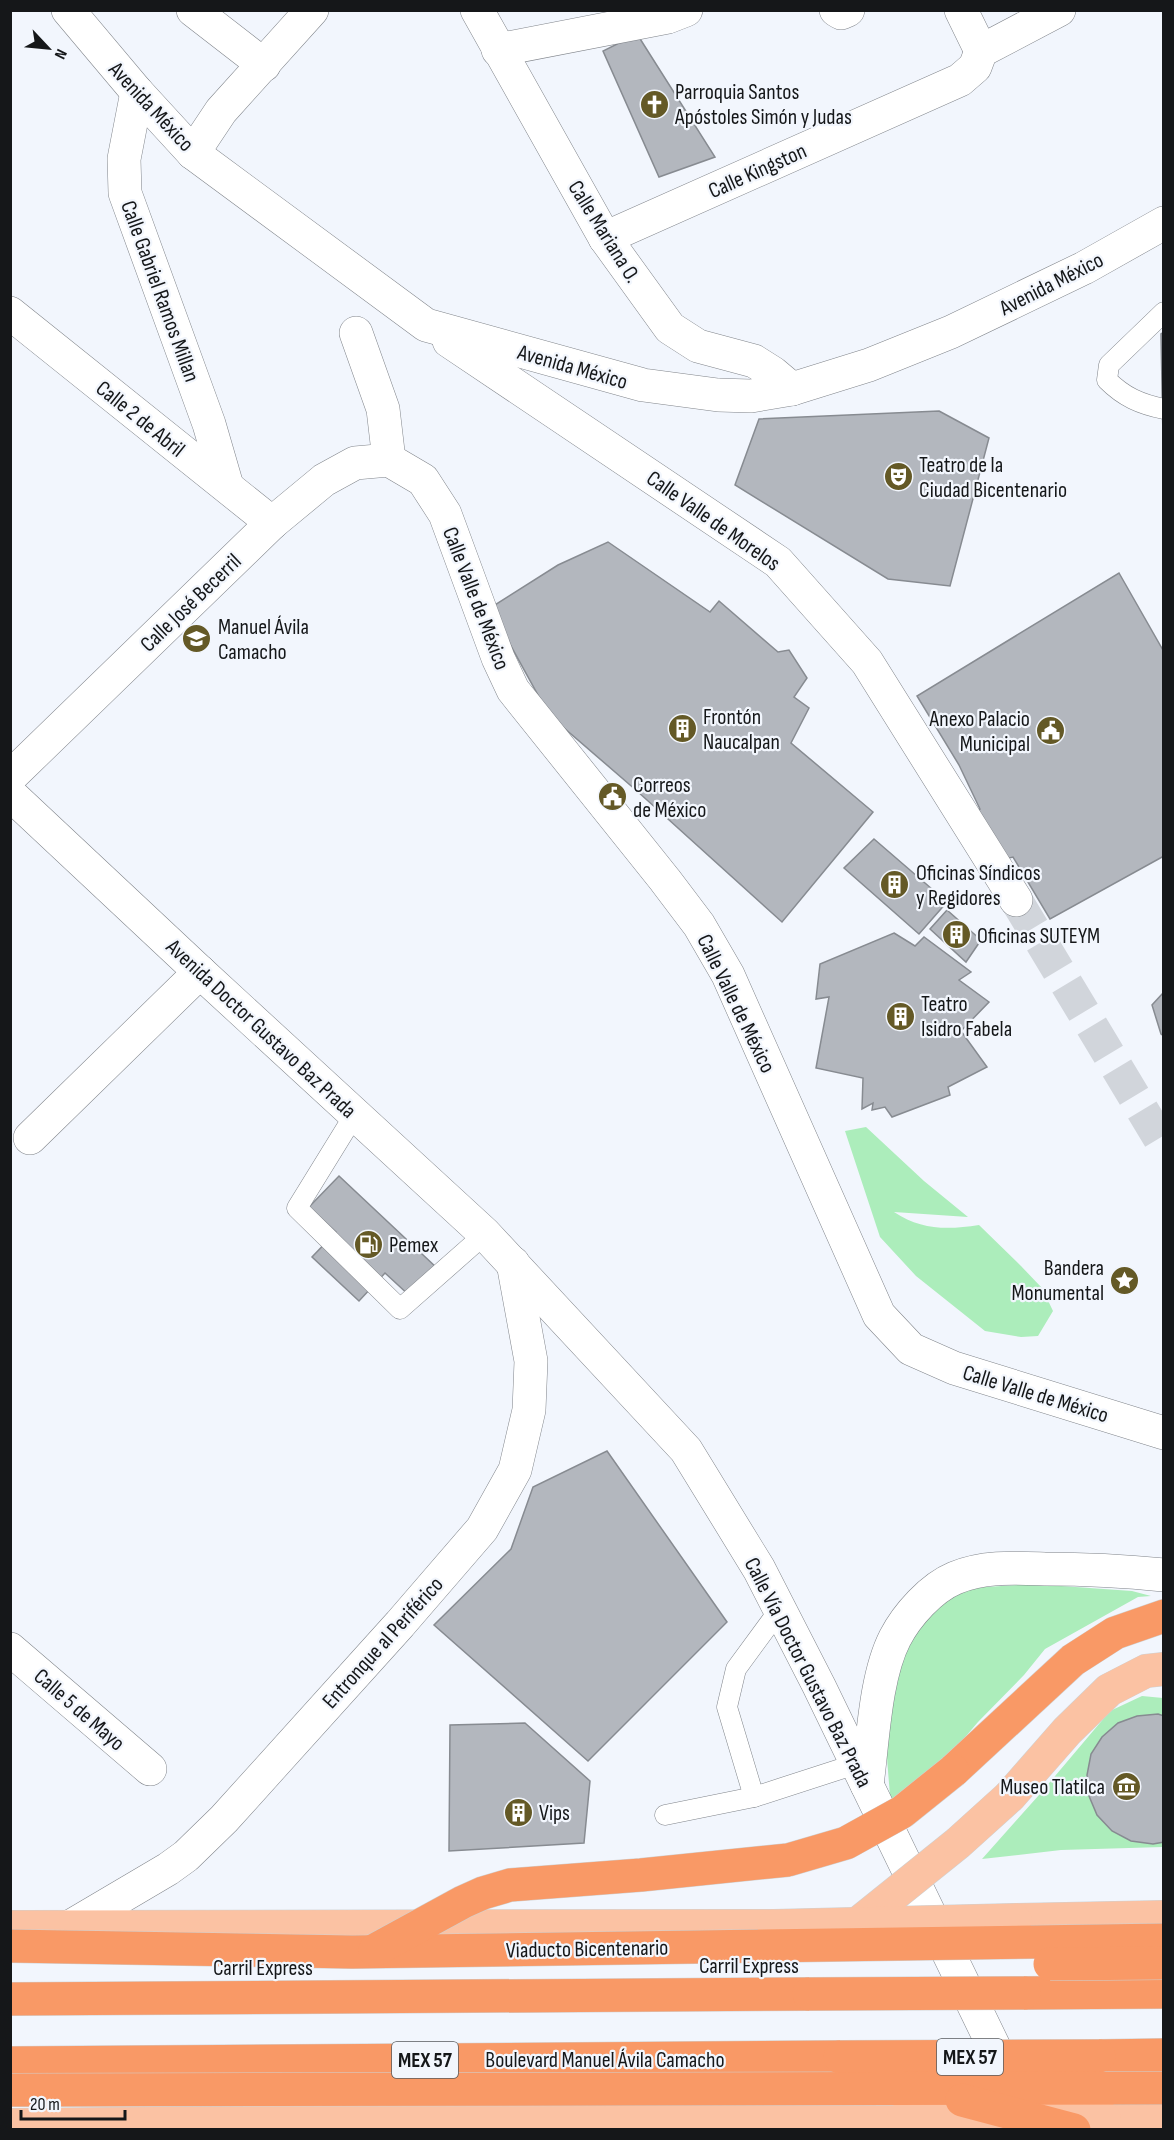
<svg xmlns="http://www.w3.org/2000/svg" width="1174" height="2140" viewBox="0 0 1174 2140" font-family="'Sofia Sans Condensed',sans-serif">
<rect width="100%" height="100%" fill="#f2f6fd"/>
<!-- green -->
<g fill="#acedbb">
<path d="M866,1127L924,1181L968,1217L894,1212C921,1230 947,1230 979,1225L1021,1266L1042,1288L1053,1311L1038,1336L1021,1337L985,1331L916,1276L880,1237L845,1131Z"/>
<path d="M1033,1584L1132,1591L1151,1596L1138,1597L1045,1649L1024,1675L978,1722L932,1776L891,1808L884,1721L897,1661L927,1613L969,1588Z"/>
<path d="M1142,1696L1163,1698V1847L1061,1850L982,1859L1039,1795L1110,1711Z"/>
</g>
<!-- building -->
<g fill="#b3b7be" stroke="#878b91" stroke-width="1.5">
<path d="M637,34L715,157L659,177L603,51Z"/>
<path d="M1164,332V490L1161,334Z"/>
<path d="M939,411L989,438L950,586L888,579L735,485L759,419Z"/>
<path d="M608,542L710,612L719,601L778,652L789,650L807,678L794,697L809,708L791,743L873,812L782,922L637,791L549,715L490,608L558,565Z"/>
<path d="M1119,573L1164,652V856L1050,919L1013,857L996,861L972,818L980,809L959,765L917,696Z"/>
<path d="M874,839L947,902L919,934L844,868Z"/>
<path d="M947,910L981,940L966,962L930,929Z"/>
<path d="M894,933L915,946L924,937L971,972L959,980L989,1002L961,1031L987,1067L948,1087L950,1095L892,1117L885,1107L872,1110L873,1103L862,1109L863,1078L816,1068L829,997L816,999L820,964Z"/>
<path d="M1164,992V1036L1161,1034L1152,1005Z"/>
<path d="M339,1176L438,1269L411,1297L385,1273L359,1301L312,1257L336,1232L309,1207Z"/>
<path d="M607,1451L727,1622L588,1761L434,1625L511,1549L533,1487Z"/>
<path d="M1158,1714L1164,1716V1842L1153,1844L1131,1841L1112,1831L1097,1815L1089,1796L1087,1775L1091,1754L1102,1737L1118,1723L1137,1716Z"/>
<path d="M525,1723L590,1781L584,1843L449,1851L450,1725Z"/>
</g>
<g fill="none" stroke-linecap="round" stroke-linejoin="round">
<!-- secondary-tunnel -->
<path stroke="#d1d5db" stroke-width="33" stroke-dasharray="33 16" stroke-linecap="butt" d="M1016,900L1164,1146"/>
<defs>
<g id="lane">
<path d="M1164,312L1109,365L1107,380C1124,397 1140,404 1164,409"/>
<path d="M355,1114L297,1208L400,1309L485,1234"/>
<path d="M754,1797L727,1707L736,1669L780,1609"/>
<path d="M665,1815L754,1797L856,1764"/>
</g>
<g id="street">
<path d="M193,10L264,65"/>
<path d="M477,10L605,238L670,328L698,346L754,361L773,373L792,389"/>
<path d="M836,10L841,13L848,10"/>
<path d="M961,10L981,51"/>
<path d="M498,50L668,17L686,10"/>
<path d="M137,92L124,159L125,193L209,424L227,486"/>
<path d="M193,153L221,111L312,10"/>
<path d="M605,238L960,80L975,67L981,51L1059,10"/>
<path d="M10,313L272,523"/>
<path d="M356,333L383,409L389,460"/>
<path d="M30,1138L200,972"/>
<path d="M10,1649L150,1769"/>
<path d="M68,1928L168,1869L186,1856L224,1819L400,1624L482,1529L515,1470L529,1410L531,1361L513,1263"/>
</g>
<g id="secondary">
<path d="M68,10L137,92L193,153L426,325L643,385L718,395L751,396L792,389L869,365L951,332L1084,268L1164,223"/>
<path d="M449,341L778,562L867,662L1016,900"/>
<path d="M10,777L272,523L324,480L355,463L389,460L423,480L445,514L498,658L513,690L665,880L699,925L728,975L879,1315L911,1349L954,1368L1164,1433"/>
<path d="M10,794L200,972L485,1234L686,1450L759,1569L819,1686L1010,2080"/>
<path d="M867,1785C873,1740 875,1677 895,1638C907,1615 931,1588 955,1578C984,1566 1015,1568 1045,1569C1085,1569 1124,1571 1164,1575"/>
</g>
<g id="primary">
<path d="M1010,1796L1067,1731L1109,1690L1146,1671L1164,1669"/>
<path d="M1015,1920L1164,1917"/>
<path d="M10,1927L774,1926"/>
<path d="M1104,2118H1164"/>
<path d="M10,2125L611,2119H903"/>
</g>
<g id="highway">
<path d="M953,1771L1073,1660L1115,1633L1164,1616"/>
<path d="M1024,1993L1164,1992"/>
<path d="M10,1999L809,1994"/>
<path d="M1099,2056L1164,2055"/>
<path d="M10,2063L840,2057"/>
</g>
</defs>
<!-- lane casing -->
<use href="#lane" stroke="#81858b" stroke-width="21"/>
<!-- street casing -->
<use href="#street" stroke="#81858b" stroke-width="34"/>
<!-- secondary casing -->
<use href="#secondary" stroke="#81858b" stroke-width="34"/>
<!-- primary casing -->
<use href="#primary" stroke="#d0d1d1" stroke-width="34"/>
<!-- highway casing -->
<use href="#highway" stroke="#d0d1d1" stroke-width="34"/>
<!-- lane -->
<use href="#lane" stroke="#fff" stroke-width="20"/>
<!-- street -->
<use href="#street" stroke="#fff" stroke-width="33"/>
<!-- secondary -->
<use href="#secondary" stroke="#fff" stroke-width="33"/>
<!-- primary -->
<use href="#primary" stroke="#fbc2a3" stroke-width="33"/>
<!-- highway -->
<use href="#highway" stroke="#f99966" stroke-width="33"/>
<defs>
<g id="primary-bridge">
<path d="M856,1925L958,1843L1010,1796"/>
<path d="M774,1926L1015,1920"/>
<path d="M903,2119L1104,2118"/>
</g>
<g id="highway-bridge">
<path d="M10,1946L352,1952L1164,1940"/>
<path d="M375,1950L463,1902L483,1893L510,1885L641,1875L788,1860L846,1843L902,1812L953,1771"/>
<path d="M1050,1964L1164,1963"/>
<path d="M809,1994L1024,1993"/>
<path d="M840,2057L1099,2056"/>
<path d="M10,2090L1164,2088"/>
<path d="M962,2100L1074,2130"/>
</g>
</defs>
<!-- primary-bridge casing -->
<use href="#primary-bridge" stroke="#d0d1d1" stroke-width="34" stroke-linecap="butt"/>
<!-- highway-bridge casing -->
<use href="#highway-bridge" stroke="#d0d1d1" stroke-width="34" stroke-linecap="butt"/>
<!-- primary-bridge -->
<use href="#primary-bridge" stroke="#fbc2a3" stroke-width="33"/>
<!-- highway-bridge -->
<use href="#highway-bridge" stroke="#f99966" stroke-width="33"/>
</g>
<!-- icons -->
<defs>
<symbol id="church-disc" viewBox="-11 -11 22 22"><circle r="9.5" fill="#645926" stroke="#f2f6fd"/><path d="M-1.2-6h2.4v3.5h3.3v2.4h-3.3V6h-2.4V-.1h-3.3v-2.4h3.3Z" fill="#fff"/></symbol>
<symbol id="theatre-disc" viewBox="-11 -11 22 22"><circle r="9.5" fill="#645926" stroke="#f2f6fd"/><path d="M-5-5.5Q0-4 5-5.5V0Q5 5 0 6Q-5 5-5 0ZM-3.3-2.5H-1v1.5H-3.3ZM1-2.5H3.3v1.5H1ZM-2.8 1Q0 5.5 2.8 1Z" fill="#fff"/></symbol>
<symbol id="school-disc" viewBox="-11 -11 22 22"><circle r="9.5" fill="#645926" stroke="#f2f6fd"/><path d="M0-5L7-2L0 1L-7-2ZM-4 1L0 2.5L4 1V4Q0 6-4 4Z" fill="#fff"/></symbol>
<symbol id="building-disc" viewBox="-11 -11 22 22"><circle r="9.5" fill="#645926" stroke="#f2f6fd"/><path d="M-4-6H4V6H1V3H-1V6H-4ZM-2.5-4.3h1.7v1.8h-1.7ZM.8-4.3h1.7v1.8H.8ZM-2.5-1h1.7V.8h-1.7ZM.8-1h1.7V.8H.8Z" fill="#fff"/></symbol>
<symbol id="civic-disc" viewBox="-11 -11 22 22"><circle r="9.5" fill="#645926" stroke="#f2f6fd"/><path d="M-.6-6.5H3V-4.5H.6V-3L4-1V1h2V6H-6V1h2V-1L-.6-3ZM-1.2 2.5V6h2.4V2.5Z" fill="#fff"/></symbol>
<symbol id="fuel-disc" viewBox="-11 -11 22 22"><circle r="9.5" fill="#645926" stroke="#f2f6fd"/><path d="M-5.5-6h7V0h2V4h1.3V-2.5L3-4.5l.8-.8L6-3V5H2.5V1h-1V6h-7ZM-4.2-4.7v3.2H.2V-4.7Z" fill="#fff"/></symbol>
<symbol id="sight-disc" viewBox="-11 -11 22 22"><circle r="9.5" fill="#645926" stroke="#f2f6fd"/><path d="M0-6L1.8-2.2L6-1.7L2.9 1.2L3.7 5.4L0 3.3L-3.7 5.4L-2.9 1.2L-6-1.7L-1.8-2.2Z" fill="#fff"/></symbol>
<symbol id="museum-disc" viewBox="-11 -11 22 22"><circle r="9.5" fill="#645926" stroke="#f2f6fd"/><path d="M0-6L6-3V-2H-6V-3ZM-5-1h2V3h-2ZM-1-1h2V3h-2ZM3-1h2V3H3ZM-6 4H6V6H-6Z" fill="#fff"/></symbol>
</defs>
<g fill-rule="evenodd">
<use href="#church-disc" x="638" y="88" width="33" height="33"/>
<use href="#theatre-disc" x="882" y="460" width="33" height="33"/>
<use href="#school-disc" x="180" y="622" width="33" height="33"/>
<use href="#building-disc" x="666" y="712" width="33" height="33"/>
<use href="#civic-disc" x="1034" y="714" width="33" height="33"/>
<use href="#civic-disc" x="596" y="780" width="33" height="33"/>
<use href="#building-disc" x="878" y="868" width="33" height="33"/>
<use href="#building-disc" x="940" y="918" width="33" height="33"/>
<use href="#building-disc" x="884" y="1000" width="33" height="33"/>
<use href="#fuel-disc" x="352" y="1228" width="33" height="33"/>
<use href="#sight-disc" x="1108" y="1264" width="33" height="33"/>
<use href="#museum-disc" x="1110" y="1770" width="33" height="33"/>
<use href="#building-disc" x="502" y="1796" width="33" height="33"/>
</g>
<g text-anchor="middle" stroke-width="4.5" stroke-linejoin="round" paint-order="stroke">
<!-- shield labels -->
<g fill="#f2f6fd" stroke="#575a5d" stroke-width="1.5">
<rect x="937" y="2039" width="66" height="36" rx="4.5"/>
<rect x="392" y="2042" width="66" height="36" rx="4.5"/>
</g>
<g font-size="21" font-weight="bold" fill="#151719">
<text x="970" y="2064">MEX 57</text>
<text x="425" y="2067">MEX 57</text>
</g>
<!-- poi labels -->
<g font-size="22" fill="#151719" stroke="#f2f6fd" text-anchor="start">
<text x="675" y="99">Parroquia Santos<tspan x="675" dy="25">Apóstoles Simón y Judas</tspan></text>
<text x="919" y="472">Teatro de la<tspan x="919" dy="25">Ciudad Bicentenario</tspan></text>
<text x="218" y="634">Manuel Ávila<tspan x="218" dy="25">Camacho</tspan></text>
<text x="703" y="724">Frontón<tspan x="703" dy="25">Naucalpan</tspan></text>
<text x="1030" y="726" text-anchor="end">Anexo Palacio<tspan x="1030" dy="25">Municipal</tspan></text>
<text x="633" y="792">Correos<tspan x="633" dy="25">de México</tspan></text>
<text x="916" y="880">Oficinas Síndicos<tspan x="916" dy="25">y Regidores</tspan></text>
<text x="977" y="943">Oficinas SUTEYM</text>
<text x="921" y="1011">Teatro<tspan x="921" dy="25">Isidro Fabela</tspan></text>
<text x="389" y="1252">Pemex</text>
<text x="1104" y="1275" text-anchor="end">Bandera<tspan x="1104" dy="25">Monumental</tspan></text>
<text x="1105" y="1794" text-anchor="end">Museo Tlatilca</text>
<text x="539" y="1820">Vips</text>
</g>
<!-- street labels -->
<g font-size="22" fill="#151719" stroke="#f2f6fd">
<text transform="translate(152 106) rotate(47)" y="8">Avenida México</text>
<text transform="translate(757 170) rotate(-24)" y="8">Calle Kingston</text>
<text transform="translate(605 231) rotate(58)" y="8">Calle Mariana O.</text>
<text transform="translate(1051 283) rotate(-27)" y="8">Avenida México</text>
<text transform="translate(161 291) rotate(70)" y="8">Calle Gabriel Ramos Millan</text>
<text transform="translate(573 366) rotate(16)" y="8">Avenida México</text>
<text transform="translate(141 418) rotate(39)" y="8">Calle 2 de Abril</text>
<text transform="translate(714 520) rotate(35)" y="8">Calle Valle de Morelos</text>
<text transform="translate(477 598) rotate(69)" y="8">Calle Valle de México</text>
<text transform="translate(190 602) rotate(-44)" y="8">Calle José Becerril</text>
<text transform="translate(737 1003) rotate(64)" y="8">Calle Valle de México</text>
<text transform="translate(262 1028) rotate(43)" y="8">Avenida Doctor Gustavo Baz Prada</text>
<text transform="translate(1036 1393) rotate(17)" y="8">Calle Valle de México</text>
<text transform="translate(382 1642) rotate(-48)" y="8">Entronque al Periférico</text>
<text transform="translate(809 1672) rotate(63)" y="8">Calle Vía Doctor Gustavo Baz Prada</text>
<text transform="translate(80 1709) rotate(41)" y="8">Calle 5 de Mayo</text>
<text transform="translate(587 1948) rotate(-1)" y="8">Viaducto Bicentenario</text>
<text x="749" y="1973">Carril Express</text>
<text x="263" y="1975">Carril Express</text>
<text x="605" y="2067">Boulevard Manuel Ávila Camacho</text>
</g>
</g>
<!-- border -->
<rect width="1174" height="2140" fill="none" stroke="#151719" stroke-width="24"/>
<!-- north arrow -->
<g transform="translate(48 48) rotate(116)" stroke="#f2f6fd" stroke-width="4.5" paint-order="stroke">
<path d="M0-4.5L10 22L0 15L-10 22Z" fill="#151719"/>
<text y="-9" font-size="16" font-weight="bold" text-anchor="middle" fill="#151719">N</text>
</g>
<!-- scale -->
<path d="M21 2110v9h104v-9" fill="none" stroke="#151719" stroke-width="3"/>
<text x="30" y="2110" font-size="18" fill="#151719" stroke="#f2f6fd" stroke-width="4.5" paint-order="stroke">20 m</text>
</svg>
